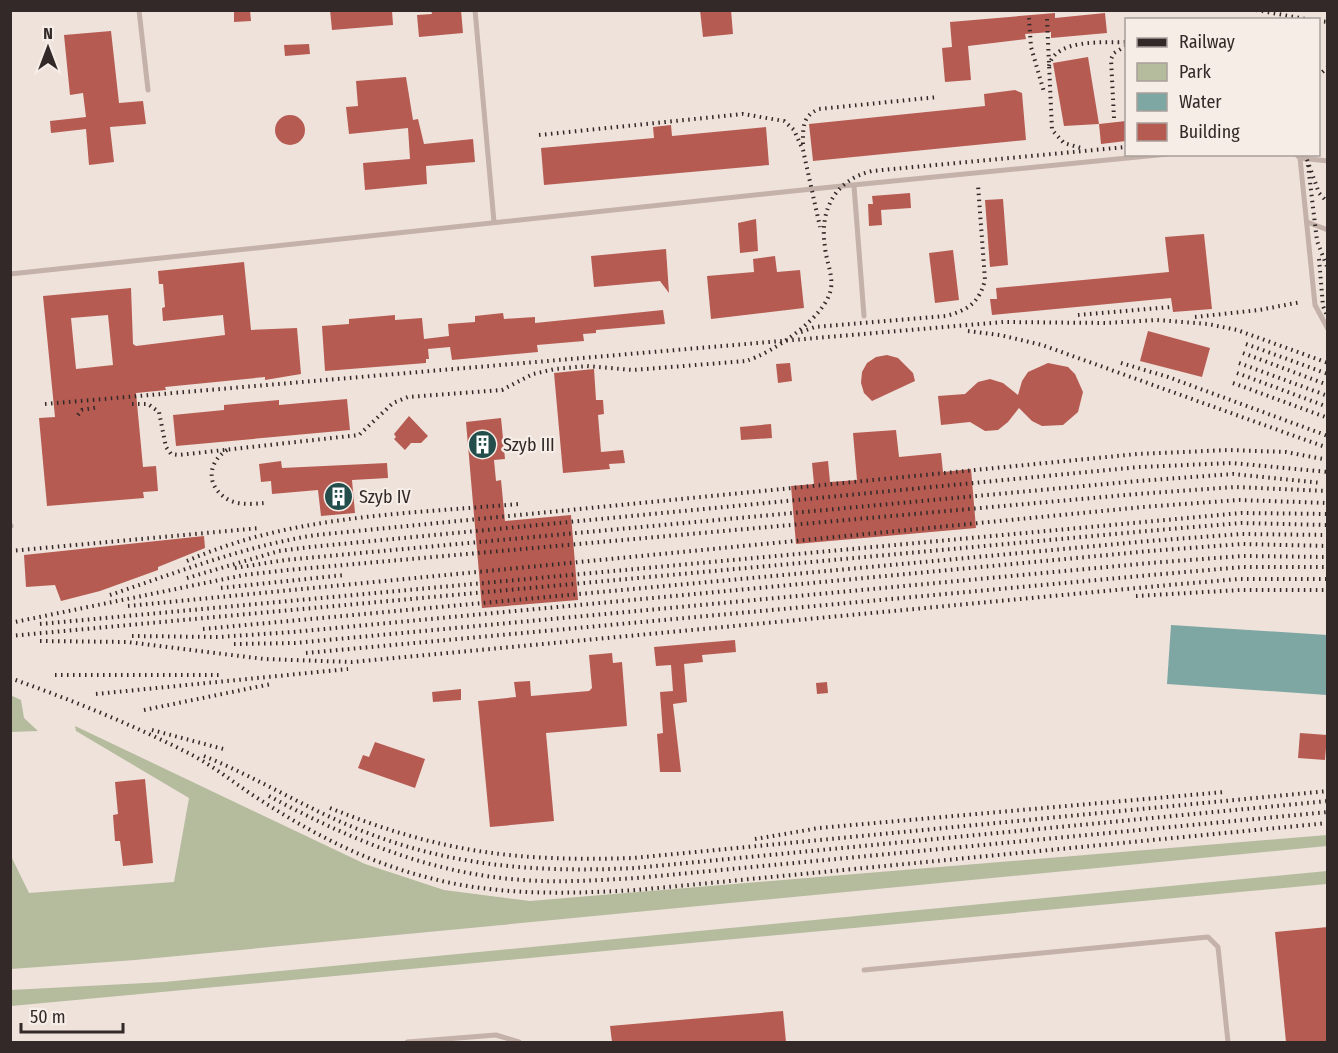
<svg xmlns="http://www.w3.org/2000/svg" width="1338" height="1053" viewBox="0 0 1338 1053" font-family="'Fira Sans Condensed',sans-serif">
<rect width="100%" height="100%" fill="#eee2db"/>
<!-- green -->
<g fill="#b5bb9d">
<path d="M10,695L21,700L24,718L38,731L11,732Z"/>
<path d="M75,726L365,864L444,890L530,901L1327,835V846L135,960L11,969V856L29,893L174,882L189,798L76,731Z"/>
<path d="M1327,871V884L11,1006V990L164,982Z"/>
</g>
<!-- water -->
<path fill="#7ea7a3" d="M1171,625L1327,635V695L1167,684Z"/>
<!-- building -->
<g fill="#b65b51" fill-rule="evenodd">
<path d="M234,10H250L251,21L234,22Z"/>
<path d="M330,10H392L393,25L332,30Z"/>
<path d="M431,10H461L463,33L419,37L417,15L432,14Z"/>
<path d="M700,10H731L733,34L703,37Z"/>
<path d="M1055,13V18L1105,13L1107,33L1051,38V32L1025,34L1026,39L968,46L971,80L945,82L942,48L952,47L950,22Z"/>
<path d="M111,31L119,103L143,101L146,124L110,127L114,162L89,165L86,129L51,133L50,121L86,117L83,93L70,95L64,35Z"/>
<path d="M309,44L310,54L285,56L284,45Z"/>
<path d="M1088,57L1099,124L1064,126L1053,63Z"/>
<path d="M406,77L413,120L418,119L424,144L473,139L475,162L426,166L427,184L365,190L363,163L410,159L408,128L349,134L346,107L358,106L356,81Z"/>
<path d="M1015,90L1022,93L1026,140L813,161L809,124L985,106L984,94Z"/>
<circle cx="290" cy="130" r="15"/>
<path d="M1126,121V141L1101,144L1099,124Z"/>
<path d="M671,125L672,136L766,127L769,165L544,185L541,148L654,138L653,127Z"/>
<path d="M910,193L911,208L881,210L882,225L869,226L868,204H873L872,196Z"/>
<path d="M1003,199L1008,265L990,267L985,200Z"/>
<path d="M756,219L758,251L740,253L738,223Z"/>
<path d="M1204,234L1212,309L1173,312L1171,298L992,315L990,299H997L996,288L1169,272L1165,237Z"/>
<path d="M666,249L669,293L660,281L594,287L591,256Z"/>
<path d="M953,250L959,300L935,303L929,253Z"/>
<path d="M775,256L777,272L800,270L804,308L711,319L707,276L754,272L753,259Z"/>
<path d="M244,262L251,330L297,328L301,374L265,380V377L165,387L166,390L136,393L143,467L156,466L158,491L143,492L144,498L47,506L39,418L55,417L43,296L131,288L133,344L136,346L225,335L223,315L163,321L162,308L165,307L163,284H159L158,271ZM108,315L113,365L76,369L71,318Z"/>
<path d="M663,310L665,324L596,330V333L583,334L584,341L537,345L538,352L452,360L450,347L428,349L429,359H426V363L325,371L322,326L349,324V319L395,315V320L422,318L424,339L449,336L448,324L475,322V316L503,313L504,319L535,317V323Z"/>
<path d="M1148,331L1210,348L1202,377L1140,361Z"/>
<path d="M887,355L898,358L913,373L915,381L872,401L864,393L861,383L862,372L867,363L876,357Z"/>
<path d="M790,363L792,381L778,383L776,364Z"/>
<path d="M1048,363L1068,367L1075,374L1083,392L1078,412L1063,425L1042,426L1032,421L1019,408L1008,422L998,430L985,431L970,422L941,425L938,396L965,394L978,382L990,379L1003,383L1018,395L1022,381L1028,372Z"/>
<path d="M594,369L596,400H603L604,414L598,415L601,452L623,450L625,463L609,464L610,469L563,473L554,373Z"/>
<path d="M347,399L350,430L176,446L173,415L224,410V405L279,400V405Z"/>
<path d="M409,416L428,436L421,443H411L405,450L394,439L396,437L394,434Z"/>
<path d="M501,418L505,459L494,460L496,481L501,480L505,521L571,515L578,600L482,608L466,422Z"/>
<path d="M771,424L772,438L741,440L740,427Z"/>
<path d="M896,430L899,457L941,453L943,472L971,469L976,528L796,544L791,486L814,484L812,463L828,461L830,482L857,480L853,433Z"/>
<path d="M281,461L282,468L387,463L388,478L352,480L355,513L321,516L318,490L272,494L271,481L261,482L259,464Z"/>
<path d="M204,536L205,548L158,567V570L100,591L61,601L55,585L26,587L24,555Z"/>
<path d="M735,640L736,652L702,655L703,662L684,664L687,702L673,704L681,772H660L657,734L663,733L660,692L673,691L671,665L656,666L654,647Z"/>
<path d="M612,653L613,663L622,662L627,726L546,733L554,821L490,827L478,701L516,697L514,682L530,681L531,696L589,691L592,688L589,655Z"/>
<path d="M827,682L828,693L817,694L816,683Z"/>
<path d="M461,689V700L433,702L432,692Z"/>
<path d="M1300,733L1327,735L1325,760L1298,758Z"/>
<path d="M375,742L425,759L415,788L358,768L363,755L369,757Z"/>
<path d="M145,779L153,863L123,866L120,841H115L113,815L118,814L115,782Z"/>
<path d="M1328,927V1042H1286L1275,932Z"/>
<path d="M783,1011L786,1042H612L610,1026Z"/>
</g>
<g fill="none" stroke-linecap="round" stroke-linejoin="round">
<!-- service -->
<g stroke="#c4b1a9" stroke-width="5">
<path d="M139,10L148,90"/>
<path d="M475,10L494,222"/>
<path d="M1296,154L1300,158L1315,305L1328,329"/>
<path d="M1300,158L1328,161"/>
<path d="M854,186L864,316"/>
<path d="M1307,222L1328,230"/>
<path d="M10,274L812,189L1168,154"/>
<path d="M10,524L11,526"/>
<path d="M864,970L1208,937L1218,947L1228,1042"/>
<path d="M407,1042L496,1035L519,1042"/>
</g>
<!-- rail -->
<g stroke="#322928" stroke-width="4" stroke-dasharray="1.5 4.5" stroke-linecap="butt">
<path d="M1256,10L1311,20"/>
<path d="M1029,18L1031,47L1044,92"/>
<path d="M1047,19L1052,130L1064,143L1081,148"/>
<path d="M1318,21L1328,22"/>
<path d="M1049,66C1055,38 1104,43 1126,42"/>
<path d="M1318,76L1328,67"/>
<path d="M1114,118L1111,59L1114,53L1126,46"/>
<path d="M539,135L743,114L784,121L794,130L803,150L820,227"/>
<path d="M803,144C803,128 802,116 819,109L938,97"/>
<path d="M1305,154L1319,193L1328,203"/>
<path d="M1308,165L1317,241L1328,269"/>
<path d="M1319,259L1323,306L1328,318"/>
<path d="M1078,315L1171,307"/>
<path d="M1195,317L1259,310L1301,302"/>
<path d="M968,331L1000,335L1042,345L1328,448"/>
<path d="M801,332L815,327L946,316C968,310 979,303 985,280L978,185"/>
<path d="M1246,344L1328,374"/>
<path d="M1243,353L1328,385"/>
<path d="M1121,363L1168,377L1328,436"/>
<path d="M1239,363L1328,396"/>
<path d="M1237,373L1328,407"/>
<path d="M1233,383L1328,418"/>
<path d="M45,404L1003,322L1106,323L1157,320L1208,324L1237,330L1328,363"/>
<path d="M132,404H148L159,412L166,447L171,454L179,455L359,435L393,403L408,397L502,390L533,374L555,369L587,366L633,370L746,361C772,353 827,317 831,288C833,274 826,261 825,247C819,210 835,180 872,171L1126,147"/>
<path d="M78,415L82,410L99,407"/>
<path d="M227,450C205,464 207,490 231,501C241,505 254,504 264,503"/>
<path d="M10,551L260,528"/>
<path d="M187,561C291,515 406,514 518,504"/>
<path d="M235,568L285,560L1138,481L1233,474L1322,483"/>
<path d="M187,578L279,551L310,547L1139,467L1232,463L1328,472"/>
<path d="M221,588L344,575"/>
<path d="M110,595C178,572 245,546 316,535L1137,454L1228,450L1286,452L1328,460"/>
<path d="M1136,596L1240,590H1328"/>
<path d="M128,606L1143,507L1239,500L1328,503"/>
<path d="M10,623L244,575L288,570L1137,494L1235,487L1328,491"/>
<path d="M40,624L1241,513L1328,514"/>
<path d="M203,629L1149,541L1241,534L1328,535"/>
<path d="M10,636L1147,531L1241,523L1328,525"/>
<path d="M132,636L218,637L293,632L1150,551L1242,544L1328,546"/>
<path d="M40,641L127,642L264,659L352,662L1169,585L1239,579H1328"/>
<path d="M234,644L295,643L1150,563L1242,556L1328,557"/>
<path d="M306,653L1151,575L1243,567H1328"/>
<path d="M55,675H219"/>
<path d="M10,678C72,700 136,726 194,756C218,769 239,787 262,801C313,834 367,862 426,877C495,896 566,894 637,890L1328,823"/>
<path d="M96,694L348,669"/>
<path d="M144,710L271,684"/>
<path d="M152,730L227,750"/>
<path d="M204,756C253,776 299,804 348,825C443,866 533,873 635,868L1328,801"/>
<path d="M269,796C349,839 431,874 523,880C561,883 599,880 637,878L1328,812"/>
<path d="M330,808C439,852 516,862 633,858L1328,791"/>
<path d="M755,839L819,828L1224,792"/>
</g>
</g>
<!-- icons -->
<defs>
<symbol id="building-disc" viewBox="-11 -11 22 22"><circle r="9.5" fill="#234e4b" stroke="#f6ede7"/><path d="M-4-6H4V6H1V3H-1V6H-4ZM-2.5-4.3h1.7v1.8h-1.7ZM.8-4.3h1.7v1.8H.8ZM-2.5-1h1.7V.8h-1.7ZM.8-1h1.7V.8H.8Z" fill="#fff"/></symbol>
</defs>
<g fill-rule="evenodd">
<use href="#building-disc" x="466" y="428" width="33" height="33"/>
<use href="#building-disc" x="322" y="480" width="33" height="33"/>
</g>
<g text-anchor="middle" stroke-width="4.5" stroke-linejoin="round" paint-order="stroke">
<!-- poi labels -->
<g font-size="18" fill="#322928" stroke="#f6ede7" text-anchor="start">
<text x="503" y="451">Szyb III</text>
<text x="359" y="503">Szyb IV</text>
</g>
</g>
<!-- border -->
<rect width="1338" height="1053" fill="none" stroke="#322928" stroke-width="24"/>
<!-- legend -->
<rect x="1125" y="18" width="195" height="138" fill="#f6ede7" stroke="#a89f9b" stroke-width="1.5"/>
<rect x="1137" y="38" width="30" height="9" fill="#322928" stroke="#a89f9b" stroke-width="1.5"/>
<text x="1179" y="48" font-size="18" fill="#322928">Railway</text>
<rect x="1137" y="63" width="30" height="18" fill="#b5bb9d" stroke="#a89f9b" stroke-width="1.5"/>
<text x="1179" y="78" font-size="18" fill="#322928">Park</text>
<rect x="1137" y="93" width="30" height="18" fill="#7ea7a3" stroke="#a89f9b" stroke-width="1.5"/>
<text x="1179" y="108" font-size="18" fill="#322928">Water</text>
<rect x="1137" y="123" width="30" height="18" fill="#b65b51" stroke="#a89f9b" stroke-width="1.5"/>
<text x="1179" y="138" font-size="18" fill="#322928">Building</text>
<!-- north arrow -->
<g transform="translate(48 48)" stroke="#f6ede7" stroke-width="4.5" paint-order="stroke">
<path d="M0-4.5L10 22L0 15L-10 22Z" fill="#322928"/>
<text y="-9" font-size="16" font-weight="bold" text-anchor="middle" fill="#322928">N</text>
</g>
<!-- scale -->
<path d="M21 1023v9h102v-9" fill="none" stroke="#322928" stroke-width="3"/>
<text x="30" y="1023" font-size="18" fill="#322928" stroke="#f6ede7" stroke-width="4.5" paint-order="stroke">50 m</text>
</svg>
